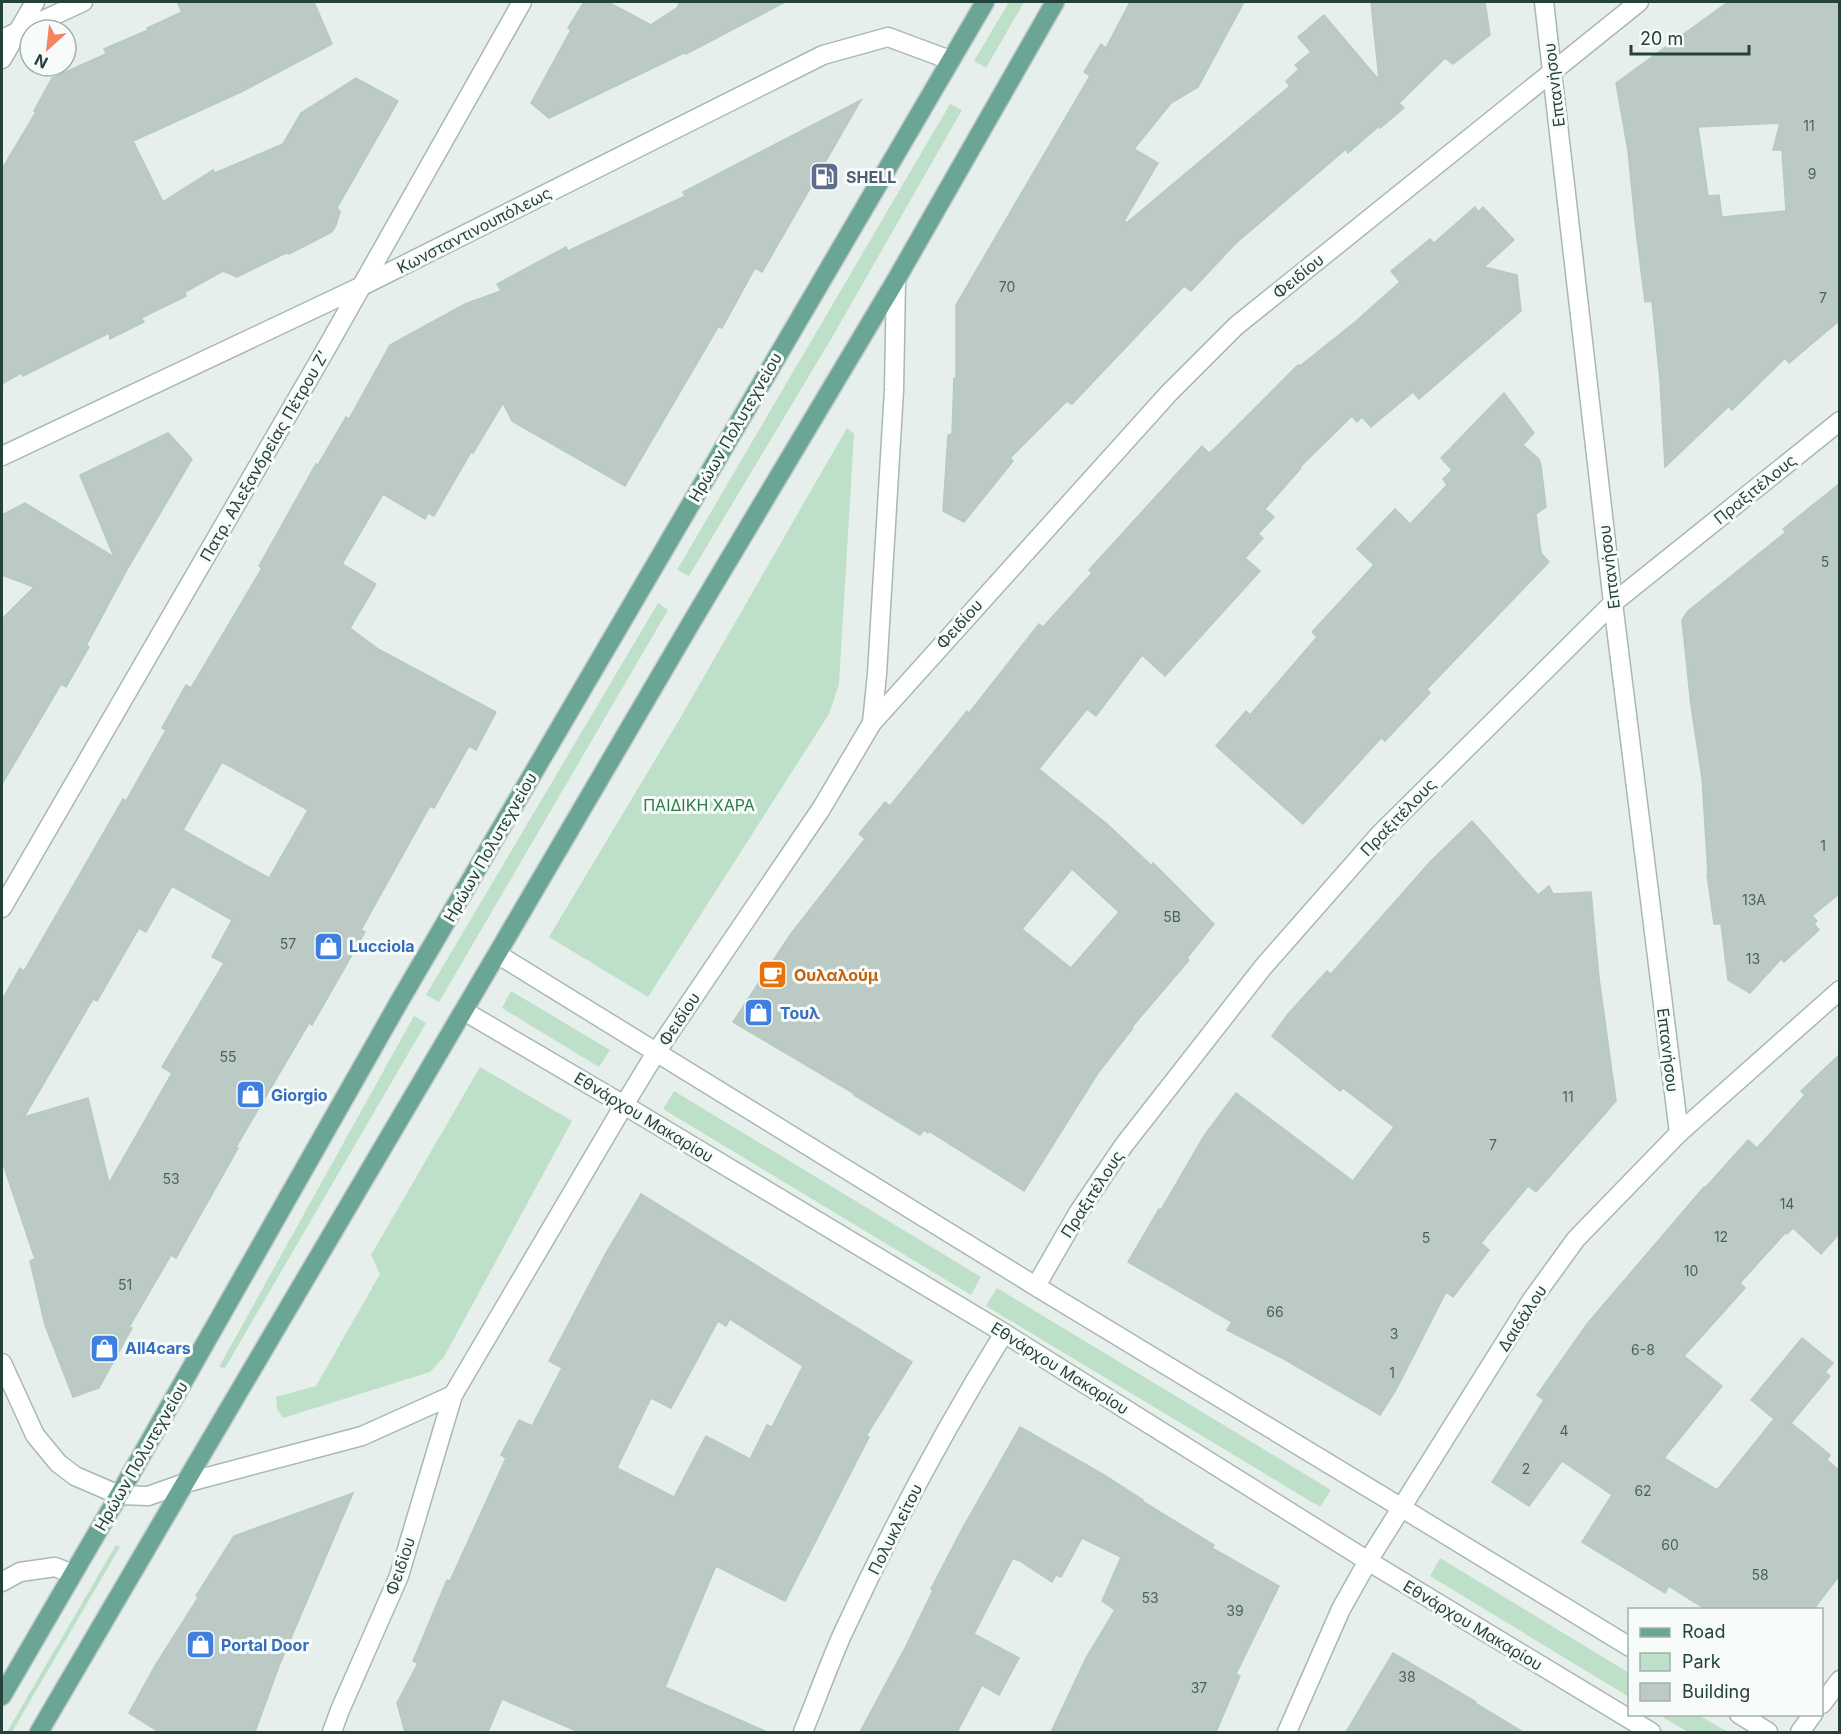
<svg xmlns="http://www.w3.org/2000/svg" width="1841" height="1734" viewBox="0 0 1841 1734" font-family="Inter,sans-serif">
<rect width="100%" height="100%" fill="#e6efeb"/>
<!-- green -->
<g fill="#bfe0c8">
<path d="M1009,2H1024L986,68L974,61Z"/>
<path d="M950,104L962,110L834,334L689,576L677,570Z"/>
<path d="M847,428L854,434L839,684L829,714L648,997L549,937L679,720Z"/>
<path d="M658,603L668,610L439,1002L426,995Z"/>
<path d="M511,991L610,1050L599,1067L502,1008Z"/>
<path d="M414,1016L426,1023L225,1368L219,1367Z"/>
<path d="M480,1067L572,1121L444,1357L430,1372L283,1418L277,1409L276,1397L316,1386L380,1274L371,1255Z"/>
<path d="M674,1091L981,1277L971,1295L663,1109Z"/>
<path d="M997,1288L1331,1490L1320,1507L986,1306Z"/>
<path d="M116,1545L120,1547L12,1732H7Z"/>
<path d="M1440,1558L1629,1673V1697L1430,1576Z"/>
<path d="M1659,1715H1698L1728,1732H1688Z"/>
</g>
<!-- building -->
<g fill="#bbcac4" stroke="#b8c9c2" stroke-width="1.5" fill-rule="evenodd">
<path d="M177,2H314L332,44L241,92L133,141L163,202L213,170L215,173L283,144L301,113L356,78L398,101L337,208L340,212L336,225L332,232L289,254L286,253L237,277L223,271L185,292L186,296L141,318L144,322L110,339L109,333L23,376L21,373L2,384V169L36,112L34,111L52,78L106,54L104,49L148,30L147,28L182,12Z"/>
<path d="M584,2H608L651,25L677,8L680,2H785L686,54V52L549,118L531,103L571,30L568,28Z"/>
<path d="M1130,2H1244L1198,87L1171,103L1134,149L1158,163L1124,221L1126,222L1124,225L1290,86L1286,81L1299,69L1295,65L1311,52L1298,37L1324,15L1379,80L1371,2H1485L1490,35L1453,64L1445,58L1399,103L1404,108L1380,128L1379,126L1348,153L1346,149L1236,243L1191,291L1184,286L1072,404L1067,401L1010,458L1013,461L964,522L943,511L948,435L952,434L954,378H956V305L1090,76L1084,72L1101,44L1106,48Z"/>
<path d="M1728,2H1839V321L1789,363L1785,358L1732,410L1729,406L1665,467L1660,381L1652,301L1645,302L1636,231L1628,151L1616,83ZM1780,123L1773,150H1782L1786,211L1722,217L1719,195L1708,196L1698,127Z"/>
<path d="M861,100L762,272L755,268L722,328L718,327L625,486L512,421L503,403L473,453L471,452L434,516L428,513L425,519L383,494L342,564L376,584L350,628L378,649L496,712L476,750L469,746L434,808L430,806L361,930L365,932L312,1025L309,1023L236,1147L238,1148L176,1258L171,1255L129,1327L132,1328L99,1388L73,1397L45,1325L30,1261L35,1259L2,1161V1000L20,968L24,971L123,799L126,801L166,730L162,728L186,685L191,688L262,568L259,566L316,464L318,465L346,417L349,419L390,345L465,304L501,291L497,284L566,247L568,251L685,196L683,192ZM222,762L308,810L269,878L183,830ZM172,886L232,920L212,957L224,963L162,1067L172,1073L109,1183L88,1098L24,1117L93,999L97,1001L139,928L146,932Z"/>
<path d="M1475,207L1478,212L1483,207L1514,240L1484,267L1517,275L1521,311L1419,399L1413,392L1371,427L1362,417L1357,422L1352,416L1300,467L1301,468L1265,509L1274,517L1258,534L1263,538L1245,558L1260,571L1165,676L1142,655L1096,716L1087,709L1039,769L1107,824L1152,866L1153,863L1214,924L1187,958L1189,960L1132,1027L1133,1028L1098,1073L1024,1191L929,1131L928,1133L924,1130L920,1135L854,1095L855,1094L733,1022L790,935L865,839L859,834L885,802L890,806L967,711L969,713L1039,624L1043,627L1092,573L1089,570L1202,446L1209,453L1214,449L1298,365L1300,366L1355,322L1400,282L1391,271L1430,239L1434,243ZM1072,869L1119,912L1071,968L1022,929Z"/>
<path d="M1504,393L1534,433L1523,445L1539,459L1541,466L1546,507L1536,514L1541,553L1549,562L1427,689L1430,693L1385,741L1381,738L1303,824L1216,746L1246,711L1250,715L1317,637L1312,632L1374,565L1357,549L1395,509L1410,524L1447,485L1443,479L1452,470L1441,458Z"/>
<path d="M168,433L192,459L129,566L86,646L89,647L66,687L61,684L2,784V619L34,587L2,575V515L25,503L114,557L80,475Z"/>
<path d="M1839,484V894L1812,916L1817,921L1814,924L1819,930L1784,962L1781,959L1750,993L1728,980L1721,924H1714L1707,874H1708L1702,778L1691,706L1682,620L1688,611L1786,532L1783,529Z"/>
<path d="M1472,821L1538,895L1549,886L1553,894L1591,892L1599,978L1616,1101L1536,1192L1528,1186L1481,1243L1489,1250L1453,1297L1446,1292L1396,1390L1380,1415L1284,1359L1227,1330L1232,1322L1128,1262L1159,1209L1161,1210L1204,1136L1236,1093L1353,1181L1394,1127L1343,1088L1340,1091L1272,1036L1288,1014L1327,971L1331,974L1430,862Z"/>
<path d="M1839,1055V1234L1821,1254L1793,1228L1787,1234L1786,1232L1740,1283L1745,1288L1684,1356L1722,1386L1664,1458L1717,1490L1774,1419L1751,1400L1802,1338L1833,1363L1825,1372L1830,1376L1791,1423L1830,1455L1827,1460L1839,1470V1576L1813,1610H1707L1669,1586L1665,1593L1582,1542L1612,1495L1562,1461L1529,1506L1492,1482L1544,1400L1537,1395L1587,1324L1704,1187L1705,1188L1748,1140L1757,1148L1805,1095L1801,1091Z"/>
<path d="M641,1194L912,1362L866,1436L869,1437L785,1601L716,1566L665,1687L767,1732H579L502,1699L488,1732H405L397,1703L418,1663L413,1661L447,1580L450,1581L506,1458L501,1455L519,1420L532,1426L562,1368L549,1361L606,1253ZM730,1319L803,1366L772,1427L767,1425L750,1459L706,1436L674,1497L617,1468L651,1398L671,1408L718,1321L726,1326Z"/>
<path d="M1020,1427L1104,1475L1143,1500L1142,1501L1214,1545L1212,1548L1279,1586L1236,1674L1240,1676L1216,1732H1051L1086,1658L1115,1610L1102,1601L1121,1557L1082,1538L1061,1577L1056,1575L1052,1582L1017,1559V1560L1013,1558L974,1634L1019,1658L999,1695L982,1685L957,1732H860L906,1646L933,1590L931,1589L961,1531Z"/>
<path d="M353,1493L279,1666L255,1732H159L129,1713L155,1666L198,1598L196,1596L234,1536Z"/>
<path d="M1393,1653L1476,1702L1475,1703L1523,1732H1346Z"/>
</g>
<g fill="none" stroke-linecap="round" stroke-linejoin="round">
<defs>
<g id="minor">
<path d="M1544,2L1613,603L1679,1133"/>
<path d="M2,39L83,2"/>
<path d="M2,59L35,2"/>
<path d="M2,456L362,286L823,55L888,37L950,60"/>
<path d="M872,723L877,674L894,390L896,280"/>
<path d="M2,908L326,349L522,2"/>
<path d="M1036,1286L1078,1213L1124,1145L1264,966L1380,834L1613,603L1840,421"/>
<path d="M2,1363L35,1435L58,1463L75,1476L119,1495L148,1496L185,1483L362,1436L453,1395"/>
<path d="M2,1582L20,1572L55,1567L73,1574"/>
<path d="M1822,1704L1840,1680"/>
<path d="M332,1732L340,1710L399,1576L453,1395L624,1105L657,1051L821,809L872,723L1169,393L1236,326L1639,2"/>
<path d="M803,1732C816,1700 828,1667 842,1635C890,1531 944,1430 1004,1333"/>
<path d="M1287,1732L1341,1609L1368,1561L1531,1301L1576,1239L1679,1133L1840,990"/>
<path d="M1800,1732L1813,1714"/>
</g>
<g id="tertiary">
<path d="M497,954C678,1064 857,1177 1037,1287C1234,1407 1433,1526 1630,1647"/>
<path d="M464,1011L624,1105L1004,1333L1368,1561L1651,1732"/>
<path d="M1739,1714L1768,1732"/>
</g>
<g id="primary">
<path d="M2,1696L119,1495L399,1002L985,2"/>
<path d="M39,1732L185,1483L497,954L694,618L896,280L1055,2"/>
</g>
</defs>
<!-- minor casing -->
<use href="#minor" stroke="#a8b8b2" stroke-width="21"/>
<!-- tertiary casing -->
<use href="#tertiary" stroke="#a8b8b2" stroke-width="21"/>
<!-- primary casing -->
<use href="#primary" stroke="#c2cac8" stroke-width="21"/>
<!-- minor -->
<use href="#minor" stroke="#fff" stroke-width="18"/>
<!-- tertiary -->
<use href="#tertiary" stroke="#fff" stroke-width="18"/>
<!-- primary -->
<use href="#primary" stroke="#6aa596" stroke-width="18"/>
</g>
<!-- icons -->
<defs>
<symbol id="fuel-square" viewBox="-11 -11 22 22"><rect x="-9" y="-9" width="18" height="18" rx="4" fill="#5c6f8a" stroke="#f7fbf9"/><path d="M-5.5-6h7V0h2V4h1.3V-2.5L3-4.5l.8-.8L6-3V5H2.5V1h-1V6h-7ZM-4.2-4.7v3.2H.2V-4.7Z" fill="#fff"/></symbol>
<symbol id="shop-square" viewBox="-11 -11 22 22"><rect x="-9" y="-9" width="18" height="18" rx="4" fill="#3f7fe0" stroke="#f7fbf9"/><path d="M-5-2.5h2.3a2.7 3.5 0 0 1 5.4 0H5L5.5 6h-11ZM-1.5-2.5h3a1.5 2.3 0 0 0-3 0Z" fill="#fff"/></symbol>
<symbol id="cafe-square" viewBox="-11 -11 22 22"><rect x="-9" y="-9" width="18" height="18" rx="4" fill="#e8710a" stroke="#f7fbf9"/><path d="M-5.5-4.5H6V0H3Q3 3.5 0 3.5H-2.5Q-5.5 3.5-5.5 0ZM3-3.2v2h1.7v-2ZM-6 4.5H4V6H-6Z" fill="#fff"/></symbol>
</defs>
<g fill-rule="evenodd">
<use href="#fuel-square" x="808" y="160" width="33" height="33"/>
<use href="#shop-square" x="312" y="930" width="33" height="33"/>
<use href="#cafe-square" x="756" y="958" width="33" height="33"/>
<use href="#shop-square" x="742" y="996" width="33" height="33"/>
<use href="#shop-square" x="234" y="1078" width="33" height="33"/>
<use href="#shop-square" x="88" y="1332" width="33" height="33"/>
<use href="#shop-square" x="184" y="1628" width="33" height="33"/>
</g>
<g text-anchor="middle" stroke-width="6" stroke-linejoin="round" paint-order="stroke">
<!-- number labels -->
<g font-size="14" fill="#4a645c">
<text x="1809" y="131">11</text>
<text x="1812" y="179">9</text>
<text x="1007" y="292">70</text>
<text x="1823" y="303">7</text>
<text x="1825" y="567">5</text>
<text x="1823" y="851">1</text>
<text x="1754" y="905">13Α</text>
<text x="1172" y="922">5Β</text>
<text x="288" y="949">57</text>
<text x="1753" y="964">13</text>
<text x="228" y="1062">55</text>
<text x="1568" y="1102">11</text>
<text x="1493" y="1150">7</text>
<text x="171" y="1184">53</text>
<text x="1787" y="1209">14</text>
<text x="1721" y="1242">12</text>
<text x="1426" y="1243">5</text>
<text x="1691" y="1276">10</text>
<text x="125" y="1290">51</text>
<text x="1275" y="1317">66</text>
<text x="1394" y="1339">3</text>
<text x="1643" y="1355">6-8</text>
<text x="1392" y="1378">1</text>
<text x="1564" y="1436">4</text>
<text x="1526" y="1474">2</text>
<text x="1643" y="1496">62</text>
<text x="1670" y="1550">60</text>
<text x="1760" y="1580">58</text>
<text x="1150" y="1603">53</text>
<text x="1235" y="1616">39</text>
<text x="1407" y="1682">38</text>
<text x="1199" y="1693">37</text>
</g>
<!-- street labels -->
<g font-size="16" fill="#24423a" stroke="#f7fbf9">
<text transform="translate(1554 85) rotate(-97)" y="6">Επτανήσου</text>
<text transform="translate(474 230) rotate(-27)" y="6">Κωνσταντινουπόλεως</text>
<text transform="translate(1298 276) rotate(-39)" y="6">Φειδίου</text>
<text transform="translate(735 427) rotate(-60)" y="6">Ηρώων Πολυτεχνείου</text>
<text transform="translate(264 456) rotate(-60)" y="6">Πατρ. Αλεξανδρείας Πέτρου Ζ’</text>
<text transform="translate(1755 489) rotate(-39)" y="6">Πραξιτέλους</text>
<text transform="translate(1609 567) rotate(-97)" y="6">Επτανήσου</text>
<text transform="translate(959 624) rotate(-48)" y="6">Φειδίου</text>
<text transform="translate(1398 817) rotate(-46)" y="6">Πραξιτέλους</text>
<text transform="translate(490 847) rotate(-60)" y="6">Ηρώων Πολυτεχνείου</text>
<text transform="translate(679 1019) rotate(-56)" y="6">Φειδίου</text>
<text transform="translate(1668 1050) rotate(83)" y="6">Επτανήσου</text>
<text transform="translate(644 1117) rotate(31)" y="6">Εθνάρχου Μακαρίου</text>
<text transform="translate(1092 1194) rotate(-57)" y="6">Πραξιτέλους</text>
<text transform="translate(1522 1318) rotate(-57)" y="6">Δαιδάλου</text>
<text transform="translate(1060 1368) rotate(32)" y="6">Εθνάρχου Μακαρίου</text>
<text transform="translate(141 1456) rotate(-60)" y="6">Ηρώων Πολυτεχνείου</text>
<text transform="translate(895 1529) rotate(-63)" y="6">Πολυκλείτου</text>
<text transform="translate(400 1566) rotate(-71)" y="6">Φειδίου</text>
<text transform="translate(1473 1625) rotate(31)" y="6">Εθνάρχου Μακαρίου</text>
</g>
<!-- service labels -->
<g font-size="16" font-weight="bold" fill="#4e5e75" stroke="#f7fbf9" text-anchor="start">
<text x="846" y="183">SHELL</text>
</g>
<!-- park labels -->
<g font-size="16" fill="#2d7a4b" stroke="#f7fbf9">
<text x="699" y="811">ΠΑΙΔΙΚΗ ΧΑΡΑ</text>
</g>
<!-- shop labels -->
<g font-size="16" font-weight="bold" fill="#366cbe" stroke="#f7fbf9" text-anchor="start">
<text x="349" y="952">Lucciola</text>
<text x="780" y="1019">Τουλ</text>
<text x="271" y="1101">Giorgio</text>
<text x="125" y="1354">All4cars</text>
<text x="221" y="1651">Portal Door</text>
</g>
<!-- food labels -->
<g font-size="16" font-weight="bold" fill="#c56008" stroke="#f7fbf9" text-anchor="start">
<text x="794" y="981">Ουλαλούμ</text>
</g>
</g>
<!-- border -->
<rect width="1841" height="1734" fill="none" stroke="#24423a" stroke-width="6"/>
<!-- legend -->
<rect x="1628" y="1608" width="195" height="108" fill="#f7fbf9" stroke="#a3b1ad" stroke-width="1.5"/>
<rect x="1640" y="1628" width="30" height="9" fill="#6aa596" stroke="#a3b1ad" stroke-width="1.5"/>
<text x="1682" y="1638" font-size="18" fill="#24423a">Road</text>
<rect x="1640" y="1653" width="30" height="18" fill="#bfe0c8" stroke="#a3b1ad" stroke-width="1.5"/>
<text x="1682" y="1668" font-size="18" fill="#24423a">Park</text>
<rect x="1640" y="1683" width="30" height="18" fill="#bbcac4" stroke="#a3b1ad" stroke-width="1.5"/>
<text x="1682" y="1698" font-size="18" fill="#24423a">Building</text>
<!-- north arrow -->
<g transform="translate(48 48) rotate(207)"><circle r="28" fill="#f7fbf9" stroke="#a3b1ad" stroke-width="1.5"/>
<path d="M0-4.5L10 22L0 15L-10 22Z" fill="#f4845f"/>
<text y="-9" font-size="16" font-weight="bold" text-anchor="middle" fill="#24423a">N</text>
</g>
<!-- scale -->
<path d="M1631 45v9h118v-9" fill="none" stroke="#24423a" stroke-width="3"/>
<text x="1640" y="45" font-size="18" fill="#24423a" stroke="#f7fbf9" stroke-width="4.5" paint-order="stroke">20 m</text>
</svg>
